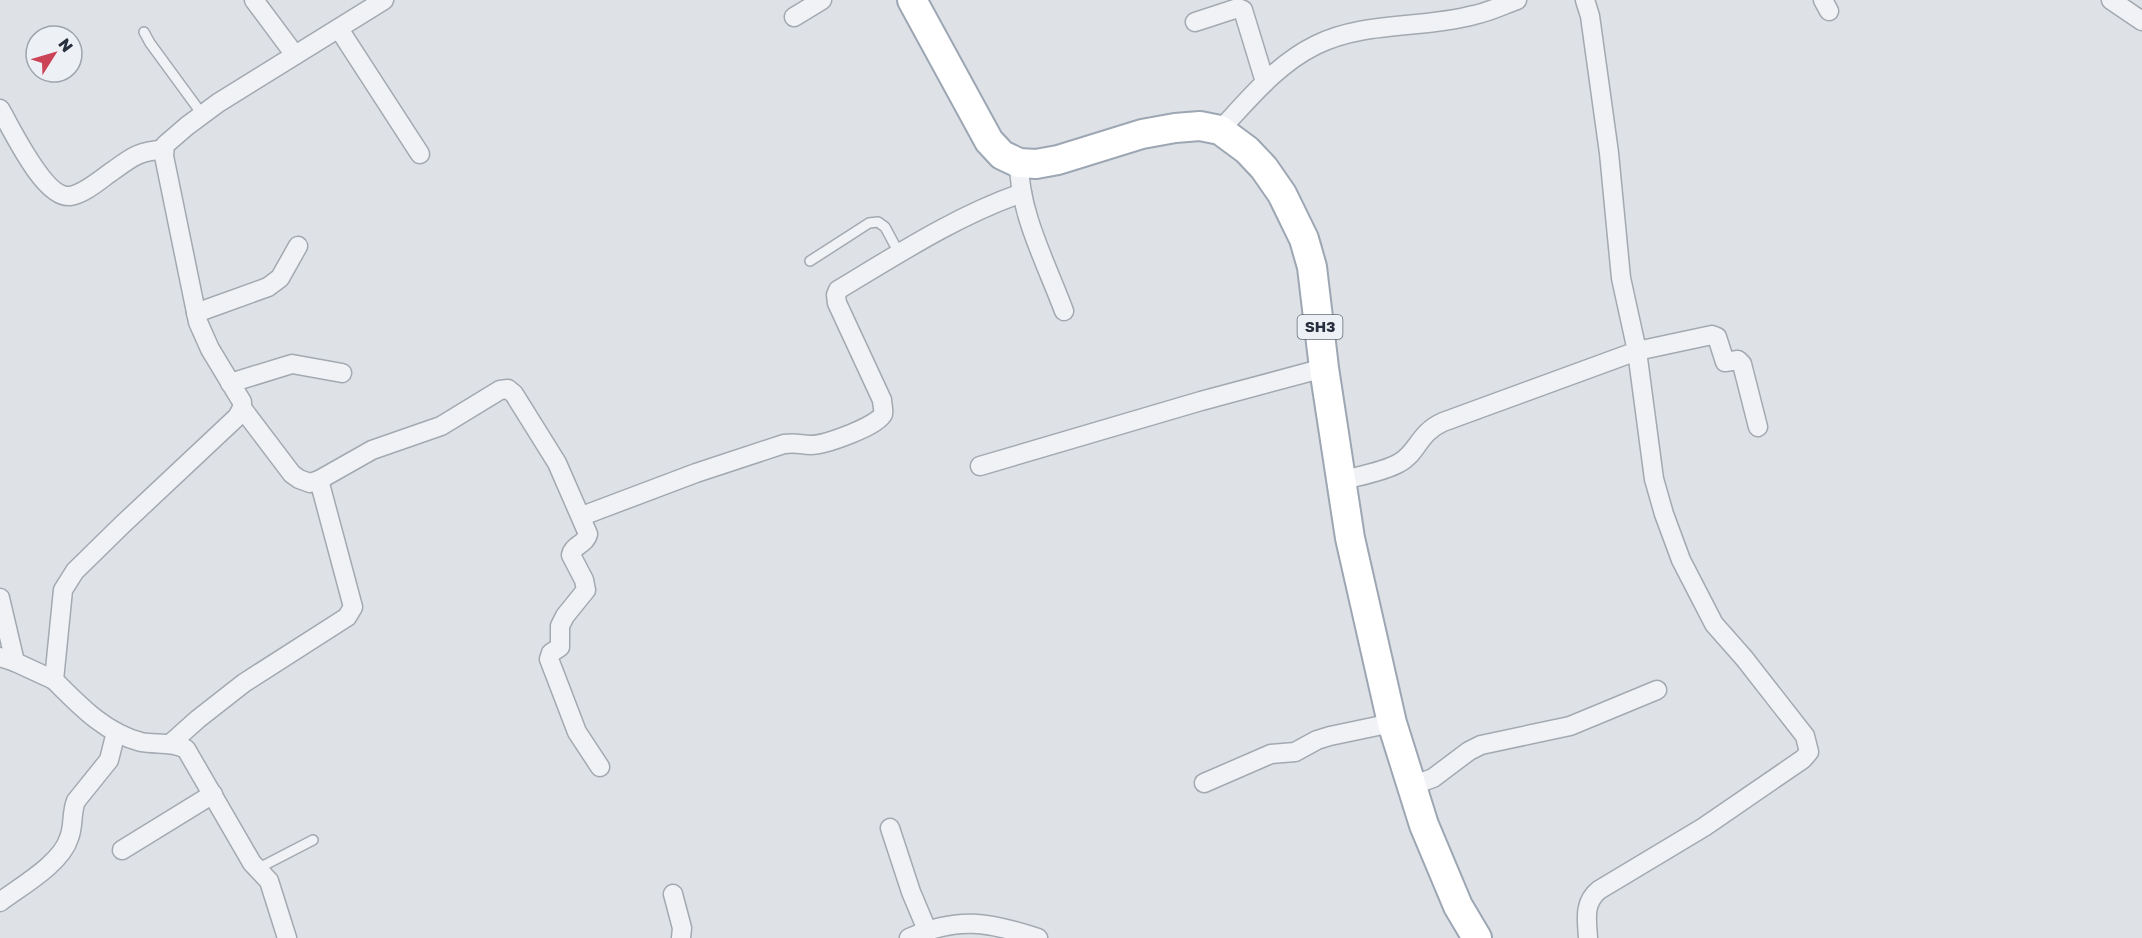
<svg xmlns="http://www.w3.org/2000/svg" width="2142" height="938" viewBox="0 0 2142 938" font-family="'Golos Text',sans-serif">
<rect width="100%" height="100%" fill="#dee2e7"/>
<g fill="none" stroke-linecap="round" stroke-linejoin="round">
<defs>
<g id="service">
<path d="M144,32L150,43L202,114"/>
<path d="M810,261L869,223L878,222L885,227L899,253"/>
<path d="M257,869L313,840"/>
</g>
<g id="minor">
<path d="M254,0L295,55"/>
<path d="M1585,0L1590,16L1609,153L1621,278L1637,351L1654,479L1664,514L1681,560L1714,624L1744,658L1805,736L1809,752L1803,759L1704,827L1599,890C1583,903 1587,920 1588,938"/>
<path d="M1823,0L1829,11"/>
<path d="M2111,0L2142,21"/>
<path d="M794,17L822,0"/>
<path d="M1195,22L1238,8L1243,10L1265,82"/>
<path d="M339,29L420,154"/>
<path d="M0,109C12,129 44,199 70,196C85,194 102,178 114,170C132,157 141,150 164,150"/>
<path d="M1220,130C1249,99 1277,64 1316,45C1365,21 1422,29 1474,15C1489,12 1503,5 1517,0"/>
<path d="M1019,163C1019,213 1047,265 1064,311"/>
<path d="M196,313L268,287L280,278L298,246"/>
<path d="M230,383L292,364L342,373"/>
<path d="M242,408L292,474L299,479L310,483L319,480L372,450L441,426L500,390L508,389L514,394L557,463L588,534C586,544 573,545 571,555L584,580L586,590L565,616L560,626V647L551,653L549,659L577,732L600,767"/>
<path d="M980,466L1201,401L1324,368"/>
<path d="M1340,481C1358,476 1383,472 1399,463C1418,453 1418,433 1443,422L1637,351L1712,335L1717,337L1725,362L1738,360L1742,364L1758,427"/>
<path d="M582,516L696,473L784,444C797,442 801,445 811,445C825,445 878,426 883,414C884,410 882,404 882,400L837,303L836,295L838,290C898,254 956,216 1022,193"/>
<path d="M0,598L15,662"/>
<path d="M0,657L15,662L54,680L63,590L75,571L123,524L237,417L242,408V402L210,349L198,322L164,156L165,145L187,126L218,103L384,0"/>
<path d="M54,680C79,705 105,733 141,742C156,745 172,741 186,749L252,863L269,881L287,938"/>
<path d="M170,744L198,719L244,683L347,617L353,607L319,480"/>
<path d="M1204,783L1271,754L1295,752L1317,740L1330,736L1392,723"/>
<path d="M1411,786L1433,778L1469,751L1481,745L1570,726L1657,690"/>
<path d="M890,828L911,892L927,930"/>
<path d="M122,850L213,794"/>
<path d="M673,894L682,928L681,938"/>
<path d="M0,902C21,886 61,864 69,838C74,826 71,813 76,801L109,760L116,732"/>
<path d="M909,938C958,916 989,922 1038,938"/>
</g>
<path id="primary" d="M912,0L989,141L1002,155L1019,163L1036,164L1058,160L1142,134L1175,128L1200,126L1220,130L1247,150L1264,168L1282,194L1304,239L1312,267L1324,368L1350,538L1392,723L1424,825L1458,906L1477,938"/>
</defs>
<!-- service casing -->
<use href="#service" stroke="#a3a9b1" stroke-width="12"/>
<!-- minor casing -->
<use href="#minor" stroke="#a3a9b1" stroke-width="21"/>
<!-- primary casing -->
<use href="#primary" stroke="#9da6b3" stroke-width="32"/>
<!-- service -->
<use href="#service" stroke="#f1f2f6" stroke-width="9"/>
<!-- minor -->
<use href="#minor" stroke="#f1f2f6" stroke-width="18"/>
<!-- primary -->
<use href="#primary" stroke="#fff" stroke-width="28"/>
</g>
<g text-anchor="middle" stroke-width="6" stroke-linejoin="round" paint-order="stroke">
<!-- shield labels -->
<rect fill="#edf0f5" stroke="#626975" stroke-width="1.5" x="1297.5" y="315" width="45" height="24" rx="4.5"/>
<g font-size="15" font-weight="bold" fill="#272f3e">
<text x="1320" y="332">SH3</text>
</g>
</g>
<!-- north arrow -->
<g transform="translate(54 54) rotate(53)"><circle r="28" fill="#edf0f5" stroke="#9ea3ac" stroke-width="1.5"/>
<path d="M0-4.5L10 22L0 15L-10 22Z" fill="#cc4356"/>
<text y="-9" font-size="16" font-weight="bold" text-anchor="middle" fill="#272f3e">N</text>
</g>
</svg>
